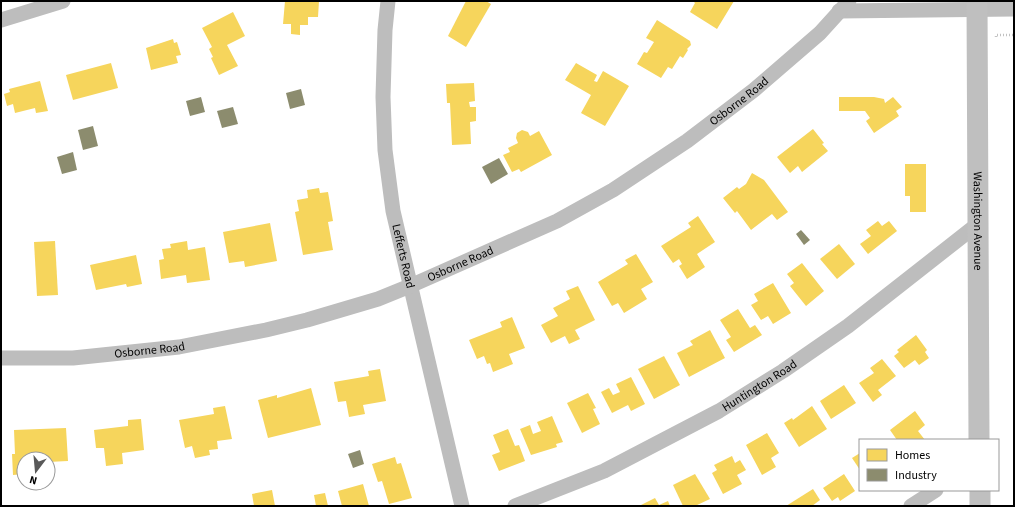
<svg xmlns="http://www.w3.org/2000/svg" width="1015" height="507" viewBox="0 0 1015 507" font-family="'Source Sans 3',sans-serif">
<rect width="100%" height="100%" fill="#fff"/>
<!-- homes -->
<g fill="#f6d55c">
<path d="M285,1H319L318,17H308V25H300V35L291,34V24H283Z"/>
<path d="M466,1H486L491,4L466,47L448,36Z"/>
<path d="M693,1H734L717,29L690,12L695,3Z"/>
<path d="M233,12L245,36L227,45L238,66L219,75L211,58L213,57L209,49L212,47L202,28Z"/>
<path d="M657,20L690,41L691,45L687,49L688,50L683,58L680,56L672,69L668,67L661,78L637,64L644,52L647,53L654,42L646,38Z"/>
<path d="M173,39L174,43L177,42L181,55L176,56L178,63L151,70L146,48Z"/>
<path d="M111,63L118,88L73,100L66,75Z"/>
<path d="M576,63L597,75L594,81L597,82L603,71L629,86L605,126L581,113L591,95L565,80Z"/>
<path d="M40,81L48,111L36,113L35,108L15,113L13,104L7,106L4,94L10,92L9,89Z"/>
<path d="M474,83L475,101L469,102L470,107H476V121L470,122L471,144L452,145L450,103H447L446,84Z"/>
<path d="M839,97H874L884,99L885,103L893,97L902,107L896,111L899,116L874,133L866,121L870,118L865,111H839Z"/>
<path d="M813,129L824,143L822,144L828,151L802,172L798,166L790,173L777,157Z"/>
<path d="M522,130L528,132L530,136L539,131L552,155L521,172L519,169L512,172L503,155L510,152L508,148L518,143L516,138L517,133Z"/>
<path d="M905,164H926V212H910V196H905Z"/>
<path d="M752,173L764,180L788,212L777,220L772,214L751,230L737,211L735,213L723,198L737,187L739,189L746,184Z"/>
<path d="M319,188L320,193L328,192L333,221L328,222L333,250L303,255L295,212L299,211L297,200L308,198L307,190Z"/>
<path d="M698,216L715,242L697,254L705,267L687,279L679,266L682,264L679,259L673,263L661,246L691,227L688,223Z"/>
<path d="M878,221L882,226L889,221L897,231L868,254L860,244L871,236L866,230Z"/>
<path d="M270,223L277,261L245,267L244,261L229,263L223,232Z"/>
<path d="M55,241L58,295L37,296L34,242Z"/>
<path d="M187,241L188,250L205,247L210,280L187,283L186,275L161,279L159,260L164,259L162,249L171,248L170,244Z"/>
<path d="M839,244L855,264L837,279L820,259Z"/>
<path d="M636,254L653,282L641,289L647,299L624,313L618,303L612,306L598,282L628,264L625,260Z"/>
<path d="M136,255L142,284L127,287L126,284L96,290L90,265Z"/>
<path d="M802,263L824,291L806,306L790,286L794,283L787,274Z"/>
<path d="M773,283L791,313L773,324L768,316L761,320L751,305L758,301L754,294Z"/>
<path d="M578,286L595,320L575,330L580,339L569,344L565,336L551,343L541,325L558,316L553,308L570,299L566,291Z"/>
<path d="M738,309L750,328L755,325L762,335L734,352L726,340L731,337L720,320Z"/>
<path d="M512,317L525,348L509,354L513,364L493,372L490,363L487,364L484,356L477,359L469,340L502,327L500,322Z"/>
<path d="M710,330L725,358L689,377L677,353L693,345L690,341Z"/>
<path d="M916,335L927,350L925,352L929,358L919,365L915,360L904,368L894,356L899,352L897,350Z"/>
<path d="M664,356L680,385L654,399L638,369Z"/>
<path d="M882,359L896,376L878,390L882,395L873,402L859,383L874,373L870,368Z"/>
<path d="M380,369L386,401L363,405L365,414L349,417L346,401L338,402L334,382L369,376L368,371Z"/>
<path d="M631,377L645,404L631,411L628,405L612,413L601,392L609,388L613,395L620,392L616,384Z"/>
<path d="M844,385L856,403L831,419L820,401Z"/>
<path d="M311,388L321,425L268,438L258,400L277,395V398Z"/>
<path d="M588,393L596,408L593,409L600,424L582,433L567,403Z"/>
<path d="M225,406L232,439L217,441L218,449L209,450L210,455L195,458L192,446L185,448L179,420L214,414L213,408Z"/>
<path d="M812,406L827,429L799,447L784,423L792,418L793,420Z"/>
<path d="M915,411L925,425L918,431L925,440H897L890,430Z"/>
<path d="M552,416L563,442L556,444L557,447L531,455L520,429L530,425L533,434L541,431L537,422Z"/>
<path d="M141,419L144,450L122,453L123,464L106,466L104,448H96L94,430L128,426V420Z"/>
<path d="M66,428L68,461L48,462V459H24V474L13,475L12,454H15L14,430Z"/>
<path d="M508,429L515,446L519,445L525,461L499,471L492,455L500,452L493,435Z"/>
<path d="M767,433L779,453L771,458L776,467L762,475L746,445Z"/>
<path d="M860,453V470L852,458Z"/>
<path d="M732,456L735,463L740,460L746,470L737,475L742,484L723,494L712,473L717,470L714,465Z"/>
<path d="M395,457L397,464L401,463L412,498L389,504L382,481L378,482L372,464Z"/>
<path d="M695,474L710,499L695,506H683L673,485Z"/>
<path d="M844,474L855,491L840,501L838,497L832,501L823,488Z"/>
<path d="M363,484L369,506H342L338,491Z"/>
<path d="M813,489L820,500L812,506H786Z"/>
<path d="M272,490L275,506H254L252,494Z"/>
<path d="M325,493L328,506H316L314,495Z"/>
<path d="M655,498L659,505L668,501L670,506H639Z"/>
</g>
<!-- industry -->
<g fill="#8c8c6e">
<path d="M301,89L305,105L290,109L286,93Z"/>
<path d="M201,97L205,112L190,116L186,101Z"/>
<path d="M233,107L238,124L222,128L217,111Z"/>
<path d="M93,126L98,146L83,150L78,130Z"/>
<path d="M73,152L77,170L62,174L57,157Z"/>
<path d="M499,158L508,174L491,184L482,167Z"/>
<path d="M801,230L810,240L804,245L796,234Z"/>
<path d="M360,450L364,464L353,468L348,454Z"/>
</g>
<g fill="none" stroke-linecap="round" stroke-linejoin="round">
<!-- path -->
<path stroke="#c2c2c2" stroke-width="2.5" stroke-dasharray="1 2" stroke-linecap="butt" d="M996,37V35H1014"/>
<!-- street -->
<g stroke="#bdbdbd" stroke-width="15">
<path id="s1" d="M388,1L385,30L383,97L385,150L393,211L462,506"/>
<path d="M839,11L1014,9"/>
<path d="M1,20L63,1"/>
<path id="s2" d="M1,358H73L179,347L266,330L307,320L378,299L410,286L557,221L613,190L687,141L754,90L820,33L849,1"/>
<path id="s3" d="M515,506L604,471L719,411L783,371L848,326L978,224"/>
<path d="M911,506L936,490"/>
</g>
<!-- secondary -->
<g stroke="#bfbfbf" stroke-width="21">
<path id="s4" d="M977,1L979,440"/>
<path d="M980,490V506"/>
</g>
</g>
<g text-anchor="middle" stroke-width="4" stroke-linejoin="round" paint-order="stroke">
<!-- street labels -->
<g font-size="12" fill="#000" stroke="#fff">
<text dy="4" stroke="none"><textPath href="#s2" startOffset="797">Osborne Road</textPath></text>
<text dy="4" stroke="none"><textPath href="#s4" startOffset="220">Washington Avenue</textPath></text>
<text dy="4" stroke="none"><textPath href="#s1" startOffset="257">Lefferts Road</textPath></text>
<text dy="4" stroke="none"><textPath href="#s2" startOffset="473">Osborne Road</textPath></text>
<text dy="4" stroke="none"><textPath href="#s2" startOffset="149">Osborne Road</textPath></text>
<text dy="4" stroke="none"><textPath href="#s3" startOffset="273">Huntington Road</textPath></text>
</g>
</g>
<!-- border -->
<rect width="1015" height="507" fill="none" stroke="#000000" stroke-width="4"/>
<!-- legend -->
<rect x="859" y="439" width="140" height="52" fill="#ffffff" stroke="#999999"/>
<rect x="867" y="449" width="20" height="12" fill="#f6d55c" stroke="#999999"/>
<text x="895" y="459" font-size="12" fill="#000000">Homes</text>
<rect x="867" y="469" width="20" height="12" fill="#8c8c6e" stroke="#999999"/>
<text x="895" y="479" font-size="12" fill="#000000">Industry</text>
<!-- north arrow -->
<g transform="translate(36 471) rotate(196)"><circle r="19" fill="#ffffff" stroke="#999999"/>
<path d="M0-3L7 15L0 10L-7 15Z" fill="#595959"/>
<text y="-6" font-size="11" font-weight="bold" text-anchor="middle" fill="#000000">N</text>
</g>
</svg>
